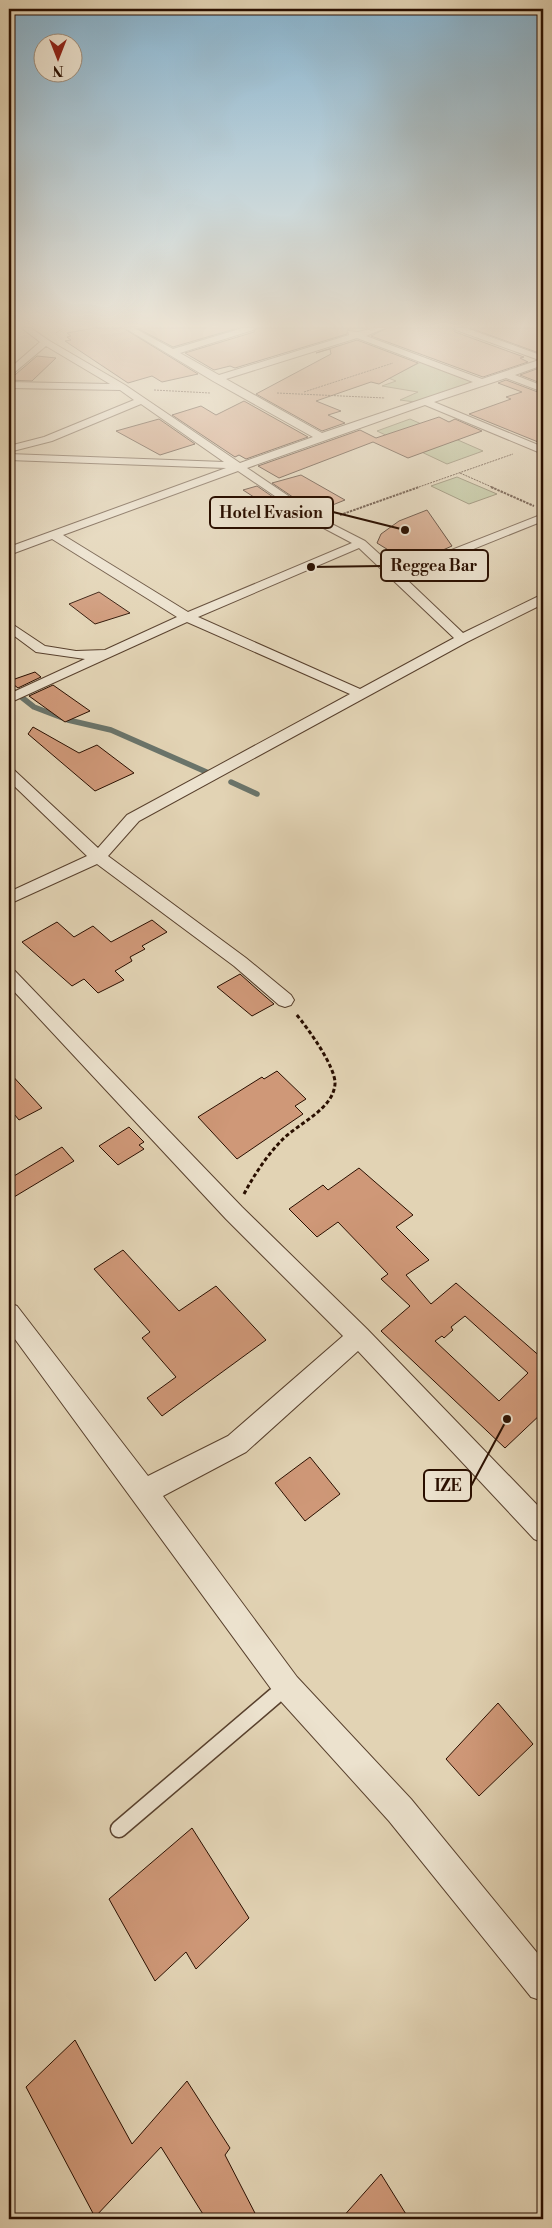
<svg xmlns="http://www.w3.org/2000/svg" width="552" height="2228" viewBox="0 0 552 2228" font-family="'Libre Bodoni',serif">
<rect width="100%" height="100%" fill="#e2d3b4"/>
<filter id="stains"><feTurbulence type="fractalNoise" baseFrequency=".004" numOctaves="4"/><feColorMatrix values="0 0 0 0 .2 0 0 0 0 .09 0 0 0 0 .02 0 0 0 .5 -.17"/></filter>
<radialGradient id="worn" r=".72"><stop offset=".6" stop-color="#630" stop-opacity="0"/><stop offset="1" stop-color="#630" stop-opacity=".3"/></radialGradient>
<!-- green -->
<g fill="#b1bd8f" stroke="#6e6648">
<path d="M134,328C148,328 166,331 179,328H244L173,350Z"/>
<path d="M421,362L471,381L472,384L422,403L400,400L418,392L382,386L396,381L378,374L386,372L397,374Z"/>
<path d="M410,419L483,451L447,464L377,431Z"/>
<path d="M457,477L497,494L469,504L431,486Z"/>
</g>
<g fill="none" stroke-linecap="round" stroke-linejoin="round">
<!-- stream -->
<g stroke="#6a746a" stroke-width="5.5">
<path d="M9,693L15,692L34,707L68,720L111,730L211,774"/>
<path d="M231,782L257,794"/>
</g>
</g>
<!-- building -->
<g fill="#cf9878" stroke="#2a0f00" fill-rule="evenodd">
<path d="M94,328H123L198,374L162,382L152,376L128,383L65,341L71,340L67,337L71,336L67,333Z"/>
<path d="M137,328H238L173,347Z"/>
<path d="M256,328H368L348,329L347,334L235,368L230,366L214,370L185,353L254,332Z"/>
<path d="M387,328H453L455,332L524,357L520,358L528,362L483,377L371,336Z"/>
<path d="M470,328H543V351L539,353Z"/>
<path d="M357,340L418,363L379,384L371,382L316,401L341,411L328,415L345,423L322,431L256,394L331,354L330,349L316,353Z"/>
<path d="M37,356L56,358L32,381L9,380Z"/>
<path d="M542,367L543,384L520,375Z"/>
<path d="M506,380L543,394V444L469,414L511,399L506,397L522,392L498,383Z"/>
<path d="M244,401L308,437L246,459L239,455L235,457L172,415L201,406L216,415Z"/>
<path d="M439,417L449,422L455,419L482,431L408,458L373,442L279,478L258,466L360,430L376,438Z"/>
<path d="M159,419L195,444L160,455L116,431Z"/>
<path d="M301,475L345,500L315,512L272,483Z"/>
<path d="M257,486L302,517L291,521L243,490Z"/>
<path d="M427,510L452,546L411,564L377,543L381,534L399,521Z"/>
<path d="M99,592L130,613L95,624L69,604Z"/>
<path d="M35,672L41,677L18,688L9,681Z"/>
<path d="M53,685L90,711L65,722L29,696Z"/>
<path d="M33,727L79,753L97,745L134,773L95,791L28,734Z"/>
<path d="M152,920L167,932L142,946L145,949L130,957L132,961L115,971L124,980L98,993L84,979L72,986L22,942L57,922L74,937L93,926L111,942Z"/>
<path d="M240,974L259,991L274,1004L252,1016L217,987Z"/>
<path d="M277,1071L306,1099L295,1106L303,1114L237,1159L198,1117L262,1077L264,1079Z"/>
<path d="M9,1072L42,1108L19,1120L9,1108Z"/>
<path d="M129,1127L144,1142L139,1145L144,1149L118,1165L99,1146Z"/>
<path d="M62,1147L74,1161L9,1200V1179Z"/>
<path d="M359,1168L413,1215L396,1227L429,1260L406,1275L431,1304L456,1283L543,1359V1412L505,1448L381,1331L410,1306L381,1279L388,1274L338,1222L317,1237L289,1209L323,1185L328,1190ZM465,1316L528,1373L499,1401L435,1341L442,1336L444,1338L453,1330L451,1327Z"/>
<path d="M123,1250L179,1311L216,1286L266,1340L162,1416L147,1398L176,1377L142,1338L150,1332L94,1269Z"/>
<path d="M310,1457L340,1494L305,1521L275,1483Z"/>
<path d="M498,1703L533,1744L479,1796L446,1759Z"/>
<path d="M192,1828L249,1918L196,1969L186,1952L155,1981L109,1899Z"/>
<path d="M75,2040L132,2144L187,2081L230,2148L225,2155L258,2219H206L161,2147L95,2217L26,2087Z"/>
<path d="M381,2174L409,2219H341Z"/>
</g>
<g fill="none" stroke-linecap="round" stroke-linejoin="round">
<defs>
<path id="service-far1" d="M274,1697L286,1687"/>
<path id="service" d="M119,1829L275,1696"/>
<g id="minor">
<path d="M22,328H31L48,340L125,385L240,463L313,437L213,381L125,328H134L173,349L243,328H254L253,330L180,353L219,375L349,335L348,331L358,332L374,328H385L366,336L482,379L539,360L456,330L455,328H466L543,356V365L515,375L543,386V392L506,378L434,402L543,447V454L425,405L247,468L324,520L365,541L398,571L543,514V521L404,577L463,633L539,596L543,595V604L467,642L139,821L108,856L246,958L291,995L294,1000L291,1005L285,1007L279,1005L234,966L97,864L9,904V892L87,856L9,781V769L14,770L98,848L127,815L350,694L187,622L9,703V694L85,659L36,652L9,632V622L45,646L76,651L105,650L177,617L52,539L9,555V547L226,468L9,460V454L224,462L141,404L52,441L9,452V446L44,437L134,400L120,390L9,388V382L110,384L46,346L9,377V369L40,342ZM357,338L473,382L322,433L226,379ZM238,471L316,524L352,543L188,612L63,535ZM359,548L454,638L360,689L198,617Z"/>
<path d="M9,969L15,971L242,1207L367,1329L543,1511V1543L534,1539L358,1351L246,1452L163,1496L297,1677L411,1799L543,1960V2001L531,1997L389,1821L277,1697L9,1331V1303L17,1306L148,1476L228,1436L343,1336L226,1219L9,986Z"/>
</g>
</defs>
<!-- service-far1 casing -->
<use href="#service-far1" stroke="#58402d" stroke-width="15"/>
<!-- service casing -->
<use href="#service" stroke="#58402d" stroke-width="19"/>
<!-- minor casing -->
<use href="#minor" stroke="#58402d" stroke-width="2"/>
<!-- path-far2 -->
<g stroke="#2a0f00" stroke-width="1" stroke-dasharray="2 1" stroke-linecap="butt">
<path d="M56,333L63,328"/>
<path d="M154,390L210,393"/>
<path d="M304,392L393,363"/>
<path d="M277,393L385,398"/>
<path d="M460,473L494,488"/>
<path d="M416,488L513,454"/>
</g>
<!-- path-far1 -->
<g stroke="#2a0f00" stroke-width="2" stroke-dasharray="2.5 1" stroke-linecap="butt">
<path d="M491,487L534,506"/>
<path d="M340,515L419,487"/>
</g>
<!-- path -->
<path stroke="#2a0f00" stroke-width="3" stroke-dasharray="4 2.5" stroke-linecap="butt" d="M244,1194C254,1175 266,1157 281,1141C298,1123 333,1110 335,1084C336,1067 307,1027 296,1014"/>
<!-- service-far1 -->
<use href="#service-far1" stroke="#ece2ce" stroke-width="12"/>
<!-- service -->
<use href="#service" stroke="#ece2ce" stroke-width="16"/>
<!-- minor -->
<use href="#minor" fill="#ece2ce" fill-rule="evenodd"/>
</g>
<!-- sky -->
<linearGradient id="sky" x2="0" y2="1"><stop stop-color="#87b5d2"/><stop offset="0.51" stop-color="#f2ebdd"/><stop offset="1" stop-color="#f2ebdd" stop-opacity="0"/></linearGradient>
<rect width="552" height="639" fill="url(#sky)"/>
<!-- callouts -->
<path fill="none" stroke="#2a0f00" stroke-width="2" d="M405 530L333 512M311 567L381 566M507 1419L471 1486"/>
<g fill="#2a0f00" stroke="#ece2ce" stroke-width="2">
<circle cx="405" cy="530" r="5"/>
<circle cx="311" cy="567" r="5"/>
<circle cx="507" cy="1419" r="5"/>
</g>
<g fill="#ece2ce" stroke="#2a0f00" stroke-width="2">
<rect x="210" y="497" width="123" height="31" rx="5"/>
<rect x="381" y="550" width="107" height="31" rx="5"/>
<rect x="424" y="1470" width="47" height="31" rx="5"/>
</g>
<g font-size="16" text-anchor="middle" font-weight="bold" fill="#2a0f00">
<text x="271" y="518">Hotel Evasion</text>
<text x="434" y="571">Reggea Bar</text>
<text x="448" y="1491">IZE</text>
</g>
<!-- margin -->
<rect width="552" height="2228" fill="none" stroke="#e2d3b4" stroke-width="30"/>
<rect x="10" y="10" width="532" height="2208" fill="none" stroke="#2a0f00" stroke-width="2.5"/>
<rect x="15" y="15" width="522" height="2198" fill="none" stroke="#2a0f00"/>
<!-- north arrow -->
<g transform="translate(58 58) rotate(180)"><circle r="24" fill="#ece2ce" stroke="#9e8e7c"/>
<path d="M0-4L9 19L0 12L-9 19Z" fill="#8f2418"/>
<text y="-8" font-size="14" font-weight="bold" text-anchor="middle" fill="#2a0f00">N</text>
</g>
<rect width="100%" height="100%" filter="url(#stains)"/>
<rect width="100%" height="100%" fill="url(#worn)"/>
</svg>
